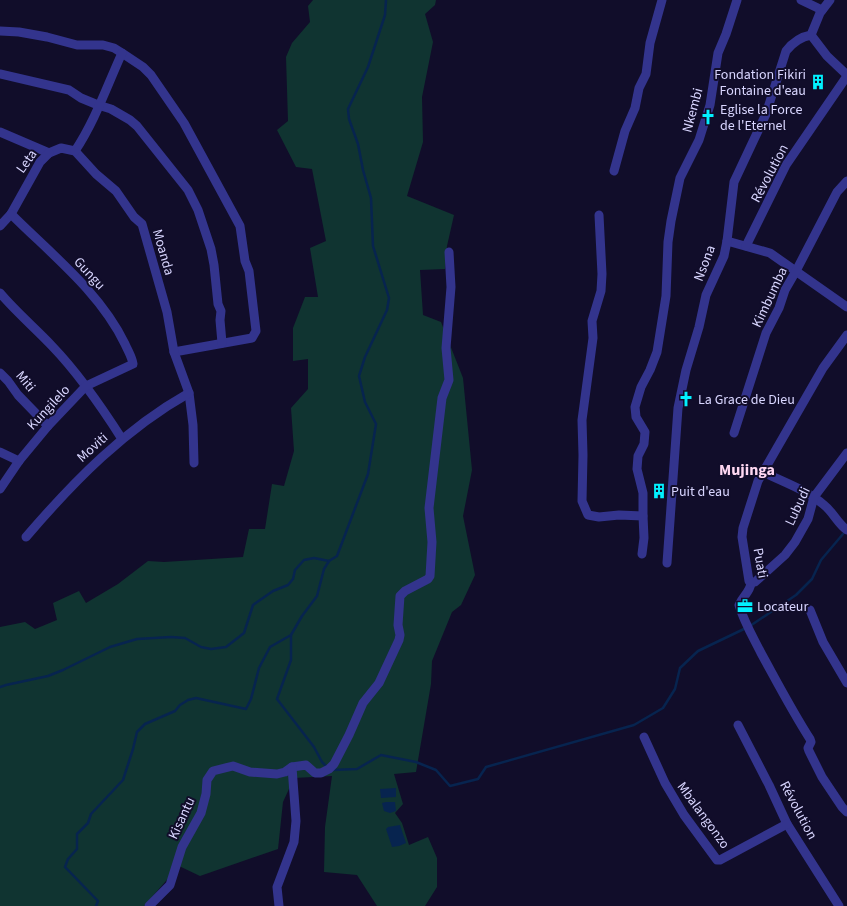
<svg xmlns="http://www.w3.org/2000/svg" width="847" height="906" viewBox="0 0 847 906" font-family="'Source Sans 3',sans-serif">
<rect width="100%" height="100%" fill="#110d2a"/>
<!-- green -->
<path fill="#103431" d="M313,0H436L435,5L425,14L433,42L422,97L423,142L407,196L454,215L447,246L445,269L420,270L423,315L441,322L463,378L472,470L463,516L475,575L461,605L452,612L432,661L431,684L416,772L394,774L403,804L395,813L402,823L409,845L428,837L437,858V887L425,906H377L357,875L324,872L325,827L332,776L294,778L283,802L278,849L200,876L179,866L144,906H0V627L25,622L35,629L57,620L53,603L79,591L86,603L118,584L148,561L164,562L243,557L249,529H265L272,484L284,486L294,451L291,408L308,389V359L293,361V328L305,297H318L310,248L326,241L312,169L296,167L277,130L288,121L286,57L292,43L310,22L308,6Z"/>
<!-- water -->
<g fill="#07244f">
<path d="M396,788V797L381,798L380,789Z"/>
<path d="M386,802H395L396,811L390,813L384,811L382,803Z"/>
<path d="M400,825L406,843L399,846L392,847L386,829L388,827Z"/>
</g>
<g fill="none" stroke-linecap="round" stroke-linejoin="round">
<!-- stream -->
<g stroke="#07244f" stroke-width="2.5">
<path d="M750,626L796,595L812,579L821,560L843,534"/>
<path d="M291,635V660L277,699L314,747L322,762L327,767"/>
<path d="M0,687L6,685L48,676L63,670L110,647L137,639L171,637L185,638L201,647L211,649L226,647L244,633L253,605L273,591L288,585L293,579L295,570L304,560L314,558L329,561L337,556L368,474L376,424L365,402L359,376L365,357L387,310L389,298L373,246L371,198L363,170L358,144L349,119L348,109L368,67L385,15L386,0"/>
<path d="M332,770L357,769L381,755L416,762L436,770L450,786L478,779L486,767L634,725L663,708L675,689L680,668L698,651L746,628"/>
<path d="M96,906L98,901L65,867L68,859L77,849V834L88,823L91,814L123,780L133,749L137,732L145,724L175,711L180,705L188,700L196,698L246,709L251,699L259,668L270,647L291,635L302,616L317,596L324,569L329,561"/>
</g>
<!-- minor -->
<g stroke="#33348d" stroke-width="9">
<path d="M801,0L822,10"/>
<path d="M0,31L19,32L47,37L77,45H103L114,48L122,53L143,67L151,75L184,123L240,226L245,261L249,271L256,331L252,338L174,352"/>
<path d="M811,35L827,56L847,75"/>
<path d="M0,74L69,90L81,98L98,105L111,109L130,120L137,126L188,190L198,210L211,249L214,265L218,304L221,311L220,320L222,343"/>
<path d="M0,132L49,153L61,148L75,151L96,174L116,191L134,217L142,224L167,312L174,352L189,393L193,425L194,463"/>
<path d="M75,151C95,121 107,86 122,53"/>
<path d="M614,171L625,131L635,108L639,88L646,74L650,43L662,0"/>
<path d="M599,215L602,274L601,291L592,321L593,338L582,420L583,455L582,501L588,515L599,517L619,515L643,516"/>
<path d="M0,226L11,214L40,162L49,153"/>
<path d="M727,241L770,253L847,307"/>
<path d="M746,246L786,165L847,76"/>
<path d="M0,293C16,312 35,328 52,346C79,374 101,406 122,439"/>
<path d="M847,335L823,368L758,481L743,528L742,537L749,581L751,583C750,592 743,596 739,605C744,622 753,637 761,653C777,682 792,711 810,739L811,742L808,748L809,751L822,777L842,807L847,812"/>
<path d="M0,373L8,381L18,395L48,426"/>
<path d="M734,433L766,333L779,308L785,290L796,271L837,192L847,181"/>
<path d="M0,452L19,461"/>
<path d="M763,472C783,482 807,490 824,505C833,512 838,524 847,530"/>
<path d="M0,489L19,461L48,426L86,386L133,364C132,357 128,351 125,344C100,292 51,254 11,214"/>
<path d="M26,537C74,481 125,429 189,393"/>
<path d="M642,554L644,538L643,516V493L637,469L638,456L644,444L645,432L636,417L635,407L641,387L650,370L657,352L666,296L668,242L671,221L680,178L699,140L710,105L718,53L726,34L737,0"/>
<path d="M667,563L678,408L686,370L699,327L706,295L724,256L727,241L734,182L766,114L786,51C793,42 800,37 811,35L820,13L830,0"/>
<path d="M751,583L755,582L785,555L795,542L808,519L814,497L847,453"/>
<path d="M810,610L823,642L847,683"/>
<path d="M738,725L769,785L787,824L839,906"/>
<path d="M644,737L665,783L684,815L717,860H720L787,824"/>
<path d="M149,906L170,885L182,847L201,813L206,794L207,780L213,771L233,766L250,772L277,774L285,772L292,767L306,765L315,773H321L329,769L334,764L349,735L363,703L379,683L399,640L400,635L398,625L400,596L405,591L428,579L430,576L432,542L429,508L442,398L449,380L446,348L451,287L449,252"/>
<path d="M279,906L277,887L294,842L296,821L292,767"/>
</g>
</g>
<!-- icons -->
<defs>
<symbol id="building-bare" viewBox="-9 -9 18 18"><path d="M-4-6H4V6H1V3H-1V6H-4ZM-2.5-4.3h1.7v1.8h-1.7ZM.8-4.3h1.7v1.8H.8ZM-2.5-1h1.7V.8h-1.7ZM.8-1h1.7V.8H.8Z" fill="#02f1ff" stroke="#110d2a" stroke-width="2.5" paint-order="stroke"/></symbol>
<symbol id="church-bare" viewBox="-9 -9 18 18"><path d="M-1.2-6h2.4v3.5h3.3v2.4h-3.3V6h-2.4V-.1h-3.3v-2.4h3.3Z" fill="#02f1ff" stroke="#110d2a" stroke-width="2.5" paint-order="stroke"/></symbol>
<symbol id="office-bare" viewBox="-9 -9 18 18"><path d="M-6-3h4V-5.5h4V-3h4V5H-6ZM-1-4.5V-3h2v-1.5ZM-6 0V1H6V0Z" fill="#02f1ff" stroke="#110d2a" stroke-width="2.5" paint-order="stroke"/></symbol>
</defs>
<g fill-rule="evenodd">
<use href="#building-bare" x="807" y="71" width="22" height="22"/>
<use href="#church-bare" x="697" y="106" width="22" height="22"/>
<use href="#church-bare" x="675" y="388" width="22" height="22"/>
<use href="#building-bare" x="648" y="480" width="22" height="22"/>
<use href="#office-bare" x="734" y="595" width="22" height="22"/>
</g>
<g text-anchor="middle" stroke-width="4" stroke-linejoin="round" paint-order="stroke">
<!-- poi labels -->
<g font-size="14" fill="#d9d6ff" stroke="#110d2a" text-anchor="start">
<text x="806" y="79" text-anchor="end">Fondation Fikiri<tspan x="806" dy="16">Fontaine d'eau</tspan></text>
<text x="720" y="114">Eglise la Force<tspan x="720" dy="16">de l'Eternel</tspan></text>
<text x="698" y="404">La Grace de Dieu</text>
<text x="671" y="496">Puit d'eau</text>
<text x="757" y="611">Locateur</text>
</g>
<!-- street labels -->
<g font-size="14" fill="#d9d6ff" stroke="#110d2a">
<text transform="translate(692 110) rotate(-75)" y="5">Nkembi</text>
<text transform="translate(26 161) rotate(-55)" y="5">Leta</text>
<text transform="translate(769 173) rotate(-62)" y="5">Révolution</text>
<text transform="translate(164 252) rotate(74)" y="5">Moanda</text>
<text transform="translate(704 263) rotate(-69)" y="5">Nsona</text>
<text transform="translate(90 273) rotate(47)" y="5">Gungu</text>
<text transform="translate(769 297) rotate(-65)" y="5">Kimbumba</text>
<text transform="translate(26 381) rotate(50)" y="5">Miti</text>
<text transform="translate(48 407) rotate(-47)" y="5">Kungilelo</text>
<text transform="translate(92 447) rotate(-42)" y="5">Moviti</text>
<text transform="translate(797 506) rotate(-65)" y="5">Lubudi</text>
<text transform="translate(761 563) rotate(80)" y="5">Puati</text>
<text transform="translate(799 810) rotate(62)" y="5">Révolution</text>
<text transform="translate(704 815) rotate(54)" y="5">Mbalangonzo</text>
<text transform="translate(181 818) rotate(-65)" y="5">Kisantu</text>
</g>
<!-- quarter labels -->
<g font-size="16" font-weight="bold" fill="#ffd8f2" stroke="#110d2a">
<text x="747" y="475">Mujinga</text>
</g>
</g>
</svg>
